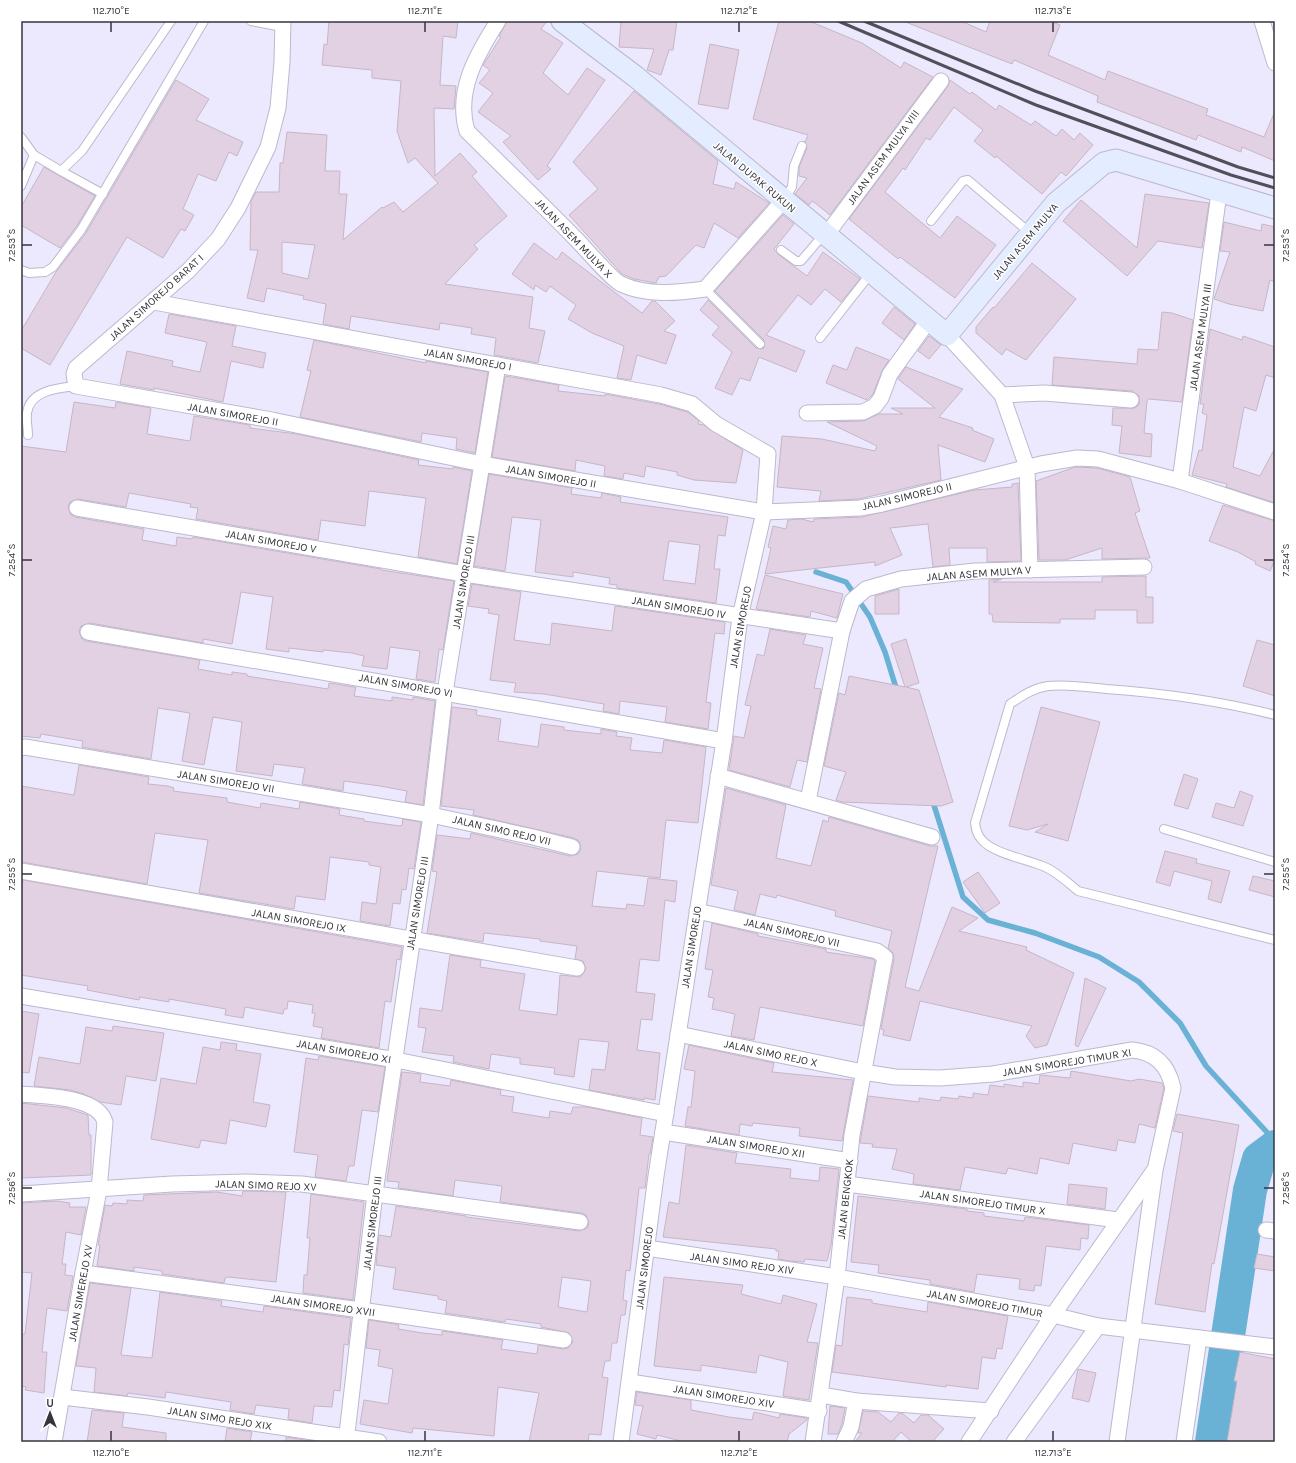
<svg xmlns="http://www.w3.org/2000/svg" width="1296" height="1463" viewBox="0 0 1296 1463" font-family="Karla,sans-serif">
<rect width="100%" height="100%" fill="#ece9fe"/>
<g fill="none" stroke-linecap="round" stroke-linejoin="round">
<!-- stream -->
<g stroke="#69b1d5" stroke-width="5.5">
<path d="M816,572L846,582L870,617L885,652L897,691"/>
<path d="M932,799L963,897L988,920L1035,933L1099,957L1139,982L1180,1023L1206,1066L1275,1141"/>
</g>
<!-- river -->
<path stroke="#69b1d5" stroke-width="34" d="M1212,1442L1250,1190L1259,1159L1275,1147"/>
</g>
<!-- building -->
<g fill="#e2d1e2" stroke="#c6b6c6" fill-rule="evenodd">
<path d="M329,21H458L456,38L443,36L440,85L456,86L454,109L434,108L435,176L460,153L477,172L472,176L507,216L474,245L478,249L445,284L533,297L529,328L545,331L538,363L494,355L496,338L471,334L472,328L440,323L439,330L351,316L349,329L323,324L326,304L303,299L304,296L267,288L264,302L247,298L258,250H250L251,201L256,192H279L280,163H283L287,132L327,135L325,171H340L339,194H347L343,240L382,207L383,208L394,202L403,212L438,183L415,158L408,163L397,131L401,81L372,78V70L322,65L324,44L327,45ZM282,242L315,245L308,279L282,273Z"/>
<path d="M507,21H547L541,29L563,43L543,73L568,95L587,68L605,80L547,166L551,169L538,180L503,142L511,136L478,112L493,93L479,83L490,70L483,65L501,37L499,36Z"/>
<path d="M621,21H677L673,50H669L661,75L647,70L654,49L619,47Z"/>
<path d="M779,21H809L862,43L901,68L904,62L933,77L830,215L815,203L812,201L809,205L795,194L807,178L799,176V167L807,148L805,142L808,135L753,119Z"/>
<path d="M903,21H961L986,32L990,21H1050L1060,25L1048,55L1105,80L1108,71L1208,109L1206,115L1264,137L1275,111V161L1242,147L1241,152L1198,135L1196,140L1097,102L1098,96L1014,60L1012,64Z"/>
<path d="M710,44L739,50L728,109L698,104Z"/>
<path d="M176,80L209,99L196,120L243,142L237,156L229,152L216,181L198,174L183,209L194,215L185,231L181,229L163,258L127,237L50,365L21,348V331L56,272L86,233Z"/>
<path d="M950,80L970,94L972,92L996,110L999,105L1031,125L1035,121L1056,136L1062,129L1074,140L1080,133L1093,145L1066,176L1061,172L1042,194L996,156L995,158L974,141L983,130L954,107L930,140L926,138L905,170L903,168L885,192L940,238L957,216L996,245L955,298L900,257L898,259L849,219L948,86Z"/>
<path d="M634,91L718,161L713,184L734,189L736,182L769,203L738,238L714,223L704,248L696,245L666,276L659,277L656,283L634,279L622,274L569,215L598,189L573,162Z"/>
<path d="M44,167L95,196L76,227L60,248L21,225V207Z"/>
<path d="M1145,194L1209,203L1202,248L1158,241L1127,276L1063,221L1081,200L1137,248Z"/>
<path d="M783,215L794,224L774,249L778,254L807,276L823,252L860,279L841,302L825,289L811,305L798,295L766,335L805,351L796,372L759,357L750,381L740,378L732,395L715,388L732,352L712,335L719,327L700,310L708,300L756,348L761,349L764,348V340L715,291Z"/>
<path d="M1224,222L1261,231L1262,224L1275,227V282L1270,280L1263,311L1229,304L1214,299L1230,252L1220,251Z"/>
<path d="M534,243L557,260L562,252L642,313L652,301H655L675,321L664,331L676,335L666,364L637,355L631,380L617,378L624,346L592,333L568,319L576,305L550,286L546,292L535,285L534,290L512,274Z"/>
<path d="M1032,263L1076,299L1026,360L1006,349L1002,355L976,333V327L993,307L994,308Z"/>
<path d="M894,307L915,324L904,340L882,323Z"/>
<path d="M1162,312L1172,313L1193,320L1182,402L1149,399L1147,401L1144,433L1152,434L1151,457L1119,453L1122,426L1112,425L1113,408H1134L1139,405V396L1132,391L1052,385L1054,357L1137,364L1138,349L1158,350Z"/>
<path d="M169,314L236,326L232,346L266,353L263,368L231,361L223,402L154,388V390L120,384L127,351L173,361L172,366L200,372L207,342L165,333Z"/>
<path d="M1210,329L1242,340L1243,336L1275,347V378L1266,375L1256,411L1244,407L1233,467L1260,476L1275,448V503L1226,487L1227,484L1192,475L1199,450L1202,451L1207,415L1202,413L1204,404H1200Z"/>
<path d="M929,336L941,345L929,359L918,351Z"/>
<path d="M314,340L426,363V361L488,372L475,453L456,449L457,438L422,433L421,442L300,417L311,371L307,370Z"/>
<path d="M856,347L889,360L882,371L873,394L867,400L826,383L833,365L847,370Z"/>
<path d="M906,367L963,389L939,417L973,428L972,430L994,439L985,462L938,445L941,480L859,499L819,501L821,491L777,487L782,436L822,439L875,451L877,446L827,422L863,421L879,414H903L891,408H935L898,379Z"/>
<path d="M505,376L559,385L558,391L605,396V394L659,404L688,412L699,421L698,424L704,425L743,450L736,483L694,480L677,475V472L646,466L644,477L624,473L623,479L604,476L605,466L576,460L575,471L492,457Z"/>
<path d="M74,402L115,408L116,402L151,408L147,434L190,441L194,416L250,425V428L297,434L419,460L418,465L453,469V467L472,471L457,564L418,557L426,498L369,491L365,526L321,520L318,540L196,519L198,508L190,507L191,504L129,493L126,507L78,499L70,502L68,507L71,515L75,517L144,529L142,540L176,546L177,537L192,539L193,537L381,569V570L454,581L443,650L439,649L435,682L416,679L420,651L390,647L387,669L362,666L364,656L352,653L323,650V652L289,648V652L266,649L273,597L241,592L232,644L203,639V643L90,623L81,626L79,631L82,639L86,641L200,660L198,669L232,675V672L247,674V676L328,689L329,683L354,687H356L354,696L392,701V697L413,700V697L435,701L423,805L405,802L407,791L380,786L344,781L343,791L302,784L305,768L274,764L272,776L236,771L242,722L213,717L204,765L182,761L190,713L158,708L151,759L82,747L83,741L41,734L40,738L21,736V446L66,452Z"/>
<path d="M1075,467L1097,468L1130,477L1140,511L1135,513L1150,558L1102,559V548L1065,560H1039L1036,481Z"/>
<path d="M489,474L572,488L571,494L601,498L602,493L621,497L620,502L728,517L725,536L718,535L714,569H720L716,603L617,588V585L609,584L610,578L573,572V577L535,572L541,520L512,517L505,571L474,566ZM669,541L700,545L695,584L663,580Z"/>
<path d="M1018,483L1021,561L987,562V548H949L950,565L933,567L928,524L890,528L902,555L875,566V562L765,574L771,548L768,547L773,526L786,529L788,520L802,519L813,522L814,519L862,517L974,490L1012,487V484Z"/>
<path d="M1223,505L1275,521V560L1270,571L1255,564L1256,562L1238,552L1209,541Z"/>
<path d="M765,575L843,594L837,618L811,611L810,617L756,609Z"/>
<path d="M1146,576V597H1153V623H1137V610H1095V619H1060V623L993,622L992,614H989V580L1002,579L993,582H1102V577Z"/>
<path d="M472,584L521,592L514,640L550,645L552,623L612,631L615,606L725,622L724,634L715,633L706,702L711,703L708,729L665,722L667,707L620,701L619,714L603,711L604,704L544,694L514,692L516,683L490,680L499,615L488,613L489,609L468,606Z"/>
<path d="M899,589V614H875V596Z"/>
<path d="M770,629L806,635L803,644L823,648L814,688L821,689L807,762L797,760L790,787L729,770L734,736L744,738L751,706L745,705L757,654L764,656Z"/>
<path d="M906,639L919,683L906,687L919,690L953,802L941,806L842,802L836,800L846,772L824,766L839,693L845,695L849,676L905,687L891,644Z"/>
<path d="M1257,640L1275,645V696L1243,686Z"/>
<path d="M452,707L477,710L476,715L501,719L498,741L538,747L541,724L564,727V730L601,734V729L617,732L616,736L632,738L630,750L662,753L664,740L706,747L698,823L666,820L660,878L597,871L592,906L626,909L627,904L644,906L648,878L677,881L675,902L665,900L659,961L640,959L636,992L655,994L652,1020L641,1019L637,1050L660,1053L655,1100L644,1098V1100L589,1090L592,1069L605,1070L609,1042L579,1039L574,1077L554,1074L555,1068L520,1064V1058L491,1054L489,1069L453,1062L454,1056L422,1052L426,1028L418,1027L420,1008L442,1011L450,955L481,960L480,967L525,974L519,1010L557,1015L560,975L580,977L586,969L583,961L575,959L577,946L540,941V939L484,933L483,942L427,933L437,872L432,871L437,835L470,839L471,833L570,856L578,854L581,849L579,841L574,838L473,815L474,810L441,806Z"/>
<path d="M1041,707L1100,722L1068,841L1035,832L1048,824L1027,830L1009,826Z"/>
<path d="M79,765L149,777L148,784L168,786L174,788L173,791L227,798V802L260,808L261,803L299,809L300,802L340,809L339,815L364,819V821L400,826L402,825L403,819L421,822L414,869L409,868L406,890L402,889L400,904L393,903L390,926L360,921L362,902L376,904L381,867L369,865V862L330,857L325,900L296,896L294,909L199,893L208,840L155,833L147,884L21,862V786L74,795Z"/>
<path d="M1184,774L1198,779L1188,809L1174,805Z"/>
<path d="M726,788L786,805L776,858L811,866L823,820L828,822L829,817L930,846H938L905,987L919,991L952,907L978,918L959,931L1027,947L1026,950L1074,973L1047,1045L1035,1048L1026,1036L1032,1026L920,1001L910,1041L883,1035L884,1030L881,1029L894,959L893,953L888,948L892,931L835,916L836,911L777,895L776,898L760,894L755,915L734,910L738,891L711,885Z"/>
<path d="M1240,791L1253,796L1243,826L1212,817L1216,803L1234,808Z"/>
<path d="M1165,851L1197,859L1196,863L1230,871L1221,903L1208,899L1212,881L1174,871L1170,886L1156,882Z"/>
<path d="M978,872L1000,903L985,913L963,882Z"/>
<path d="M1253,876L1275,881V897L1249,890Z"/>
<path d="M23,880L402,947L400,960L397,959L391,1002L385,1001L379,1048L321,1038L323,1028L313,1026L315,1013H312L313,1005L288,1001L287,1009H284L283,1014L245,1007L243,1018L225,1015L226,1009L169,999V1002L140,997L139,1000L87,990L88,986L21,975V891Z"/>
<path d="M712,923L758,934V936L826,949V952L873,959L875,961L863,1026L760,1007L754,1040L731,1036L735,1014L712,1009L714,998L708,997L713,970L705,969Z"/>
<path d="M1085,978L1106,988L1078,1047L1075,1045Z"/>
<path d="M21,1011L39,1014L29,1073L21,1072Z"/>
<path d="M113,1026L164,1033L156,1081L126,1076L121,1105L100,1102L84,1094L70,1090L34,1086L39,1057L80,1064L86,1027L112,1031Z"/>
<path d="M221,1042L237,1044L236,1050L261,1054L253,1102L270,1105L266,1127L230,1120L226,1144L201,1140L199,1148L151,1139L161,1078L196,1084L203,1047L220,1050Z"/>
<path d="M689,1045L774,1063L772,1072L853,1080L842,1141L799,1136L800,1128L753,1123L752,1126L740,1124L739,1135L685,1126L688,1107H691L695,1071L684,1069Z"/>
<path d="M319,1056L385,1067L378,1112L362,1110L354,1166H349L346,1181L315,1177L318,1155L294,1152L306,1058L318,1060Z"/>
<path d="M1071,1071L1131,1081L1139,1079L1162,1083L1164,1088L1155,1128L1139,1124L1135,1143L1118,1140L1116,1151L1073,1143L1069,1164L1040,1158L1037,1174L1008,1168L1006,1174L965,1167L960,1190L913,1184L914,1174L892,1169L897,1149L872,1147L873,1144L860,1143L868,1096L919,1102V1098L940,1101L941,1097L958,1099L959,1096L973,1098V1093L988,1095L990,1085L1004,1087V1084L1023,1087V1082L1039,1084L1040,1075L1070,1078Z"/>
<path d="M402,1072L421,1074L420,1082L450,1086L451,1080L501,1090L500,1095L514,1097L512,1112L549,1118L550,1111L571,1114L573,1107H587L642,1118L640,1135L653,1137L650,1154H649L645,1188H639L630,1271L626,1270L623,1300L627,1301L625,1315H621L617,1343H612L610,1361H605L602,1377L608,1378L601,1435L589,1434L588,1442H529L539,1393L498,1387L494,1436L413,1428L412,1433L360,1424L364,1400L388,1404L393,1369L378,1366L380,1350L366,1348L369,1320L395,1324L399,1325L398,1329L423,1333L442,1335V1331L503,1340L501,1349L537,1354L538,1345L563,1349L568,1348L573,1342L569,1333L541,1327V1324L506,1319L505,1322L445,1313L447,1301L438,1299V1296L393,1289L396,1268L376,1265L379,1235L391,1237L396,1206L466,1216V1217L579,1231L587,1228L589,1223L586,1215L581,1213L500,1202L502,1186L455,1180L453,1196L398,1188L399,1182L387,1181ZM562,1277L591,1281L587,1312L558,1307Z"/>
<path d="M21,1103L66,1108L88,1115L89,1135H91V1175L21,1178Z"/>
<path d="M1177,1114L1239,1125L1214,1264L1212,1263L1205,1312L1155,1304L1183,1133L1173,1131Z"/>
<path d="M686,1145L737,1153L735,1163L791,1169L790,1178L819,1181L820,1167L839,1169L831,1245L827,1261L805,1259L804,1262L789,1261L778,1259L779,1251H776V1249L663,1237L669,1202L679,1204Z"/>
<path d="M1069,1184L1107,1188L1105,1209L1067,1204Z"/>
<path d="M243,1191L286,1192L276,1282L228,1277L225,1278L224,1283L162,1274V1271L134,1267V1271L97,1266L100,1245H98L105,1205L112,1206L113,1203L127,1204V1200L143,1201L144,1195L217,1192L242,1196Z"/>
<path d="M311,1194L364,1202L353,1300L303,1293L304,1275H307L310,1238H307Z"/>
<path d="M858,1196L967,1209V1211L984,1213V1216L1024,1221L1025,1217L1089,1225L1088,1239L1081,1238L1080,1250L1046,1246L1041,1286L1035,1285L1034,1291L1019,1289L1020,1279L977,1274L974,1292L930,1284V1280L878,1273L879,1265L851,1262Z"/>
<path d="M57,1201L70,1203L69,1207H86L81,1235L66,1232L62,1264H66L65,1275L73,1276L67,1311L47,1308L42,1352H47L44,1393L25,1390L26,1387L21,1386V1334H25L32,1273L21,1272V1203Z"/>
<path d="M1257,1254L1275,1257V1271L1254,1268Z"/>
<path d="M664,1277L743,1285L741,1294L781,1304L783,1295L817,1304L807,1342L818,1343L809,1400L783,1396L788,1362L759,1355L756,1373L701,1365V1371L654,1366Z"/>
<path d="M90,1283L131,1288L121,1355L152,1358L160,1292L222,1301L221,1306L263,1312L264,1306L351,1318L348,1345L344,1344L340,1391L334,1390L332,1407L314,1406L312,1423L288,1419L289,1409L256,1405L254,1414L230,1410L231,1402L166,1392L165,1398L128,1393L127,1396L94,1392L96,1368L76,1366Z"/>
<path d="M847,1297L872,1300V1303L927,1312L928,1302L1008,1316L1002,1349L997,1348L995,1359L982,1357L978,1389L946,1385V1387L832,1372L836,1345L842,1346Z"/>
<path d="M1240,1352L1275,1359V1442H1227L1237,1381H1234Z"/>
<path d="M1078,1369L1096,1373L1089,1402L1072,1398Z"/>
<path d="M637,1392L691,1400V1410L729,1417L752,1420L754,1412L779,1418L780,1414L807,1418V1420L789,1434L787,1442H685L657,1435L656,1439L637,1434L643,1406L635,1405Z"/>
<path d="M830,1406L845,1408L842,1424L838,1434H828Z"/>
<path d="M92,1410L124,1413L122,1427L166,1433V1442H87Z"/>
<path d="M863,1411L878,1412L891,1422L899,1413L903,1414L914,1423L921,1415H928L944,1429L932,1442H912L901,1432L892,1442H855L862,1433H858Z"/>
<path d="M227,1428L252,1432L250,1442H225Z"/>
<path d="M286,1437L311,1441V1442H286Z"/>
</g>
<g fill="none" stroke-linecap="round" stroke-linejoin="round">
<defs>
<g id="lane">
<path d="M251,21L283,27"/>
<path d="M21,137L34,155L61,171L82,151L171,21"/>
<path d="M61,171L103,194"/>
<path d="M21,186L34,155"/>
<path d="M784,200L792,187L794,166L802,146"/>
<path d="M931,221L963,181L968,180L1030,233"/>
<path d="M781,250L796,261H801L824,234"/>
<path d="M21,270L29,273L45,272L53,267L81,230L204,21"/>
<path d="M705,289L760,344"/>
<path d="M820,338L871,273"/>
<path d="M28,435C28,428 26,420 27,413C30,390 59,388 76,386"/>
<path d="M1275,715C1220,701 1162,693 1106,689C1087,687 1067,684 1048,686C1033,688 1022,696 1010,704L975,823C976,830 977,835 982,840C992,853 1029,860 1045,867C1057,872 1067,882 1078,891L1275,940"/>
<path d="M1164,829L1275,862"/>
</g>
<g id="street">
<path d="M283,21L282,62L278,108L268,147L238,208L218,239L188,271L76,368L74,374L76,386L272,420L482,464L764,512L860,508L882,504L1041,464L1077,458L1098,459L1180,481L1275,512"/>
<path d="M498,21C477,54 455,91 467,131C503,167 540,202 576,239C584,247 613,281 621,284C647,296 677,293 705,289L783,201"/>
<path d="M1262,21L1275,63"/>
<path d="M827,234L941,81"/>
<path d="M154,302L661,395L692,404L716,424L768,454L764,512L740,617L724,741L656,1176L621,1442"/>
<path d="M947,335L1002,395L1027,467L1030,570"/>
<path d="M1002,395L1044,393L1131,400"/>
<path d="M807,413L863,412L875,406L881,398L890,374L929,320"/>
<path d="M1180,481L1219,193"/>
<path d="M77,508L464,574L842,631L808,801"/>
<path d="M842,631L852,601L866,589L901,579L975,571L1144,567"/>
<path d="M88,632L724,741"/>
<path d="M21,748L25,747L431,815L533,837L572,847"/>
<path d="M718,776L932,837"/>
<path d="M21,871L577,968"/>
<path d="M697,911L877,951L885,957L852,1135L837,1277L813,1442"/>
<path d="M21,996L396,1060L666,1114"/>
<path d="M678,1034L863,1072L895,1077L940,1078L993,1074L1132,1050C1155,1052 1168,1065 1173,1088L1155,1170L1117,1442"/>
<path d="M21,1094C42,1096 98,1096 105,1122L99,1190L83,1273L54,1442"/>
<path d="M663,1132L850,1161"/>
<path d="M847,1184L1118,1220"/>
<path d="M21,1194L172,1184L247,1182L302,1184L580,1222"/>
<path d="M1266,1230L1275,1231"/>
<path d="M647,1248L837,1277L1053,1315L1098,1326L1275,1347"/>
<path d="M83,1273L361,1310L564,1340"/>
<path d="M630,1382L819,1411"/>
<path d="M821,1395L856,1401"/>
<path d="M62,1397L148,1407L379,1442"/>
<path d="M346,1442L375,1193L431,815L445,692L498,365"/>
<path d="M844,1442L851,1427L856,1401L991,1411"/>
<path d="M969,1442L1053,1315L1153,1172"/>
<path d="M1014,1442L1098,1326"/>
<path d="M1184,1442L1199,1338"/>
</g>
<path id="secondary" d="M562,21L636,77L947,335L1056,203L1104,163L1116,160L1275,208"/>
</defs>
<!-- lane casing -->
<use href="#lane" stroke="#bcb8cd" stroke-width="10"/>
<!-- street casing -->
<use href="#street" stroke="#bcb8cd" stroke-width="17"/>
<!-- secondary casing -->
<use href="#secondary" stroke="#bcb8cd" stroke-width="23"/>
<!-- lane -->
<use href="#lane" stroke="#fff" stroke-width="8"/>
<!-- street -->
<use href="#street" stroke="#fff" stroke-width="15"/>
<!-- secondary -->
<use href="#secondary" stroke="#e3edff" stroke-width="21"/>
<!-- rail -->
<g stroke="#514f5a" stroke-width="3">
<path d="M838,21L1036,105L1231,175L1275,188"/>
<path d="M864,21L1035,91L1238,167L1275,178"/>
</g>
</g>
<!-- ticks -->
<path fill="none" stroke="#36343d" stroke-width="1.5" d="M111,22V32M425,22V32M739,22V32M1053,22V32M22,245H32M1264,245H1274M22,560H32M1264,560H1274M22,874H32M1264,874H1274M22,1188H32M1264,1188H1274M111,1431V1441M425,1431V1441M739,1431V1441M1053,1431V1441"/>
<g text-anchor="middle" stroke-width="3" stroke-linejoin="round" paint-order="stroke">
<!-- street labels -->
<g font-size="11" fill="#36343d" stroke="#fff">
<text transform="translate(883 157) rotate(-54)" y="4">JALAN ASEM MULYA VIII</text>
<text transform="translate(755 177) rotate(40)" y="4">JALAN DUPAK RUKUN</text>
<text transform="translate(574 238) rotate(46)" y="4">JALAN ASEM MULYA X</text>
<text transform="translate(1025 241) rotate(-50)" y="4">JALAN ASEM MULYA</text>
<text transform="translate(156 297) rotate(-42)" y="4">JALAN SIMOREJO BARAT I</text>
<text transform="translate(1200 337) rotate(-82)" y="4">JALAN ASEM MULYA III</text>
<text transform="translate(468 359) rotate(10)" y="4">JALAN SIMOREJO I</text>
<text transform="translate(233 414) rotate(10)" y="4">JALAN SIMOREJO II</text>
<text transform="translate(551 476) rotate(10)" y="4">JALAN SIMOREJO II</text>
<text transform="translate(907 496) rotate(-13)" y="4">JALAN SIMOREJO II</text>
<text transform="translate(271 541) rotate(10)" y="4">JALAN SIMOREJO V</text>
<text transform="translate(979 573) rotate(-4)" y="4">JALAN ASEM MULYA V</text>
<text transform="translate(463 582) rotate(-81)" y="4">JALAN SIMOREJO III</text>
<text transform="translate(679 607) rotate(9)" y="4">JALAN SIMOREJO IV</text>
<text transform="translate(740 627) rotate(-80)" y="4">JALAN SIMOREJO</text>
<text transform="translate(406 685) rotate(10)" y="4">JALAN SIMOREJO VI</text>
<text transform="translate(226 781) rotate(9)" y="4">JALAN SIMOREJO VII</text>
<text transform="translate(502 830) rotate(13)" y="4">JALAN SIMO REJO VII</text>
<text transform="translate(417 903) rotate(-81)" y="4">JALAN SIMOREJO III</text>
<text transform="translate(299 920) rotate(10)" y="4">JALAN SIMOREJO IX</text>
<text transform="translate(792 932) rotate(13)" y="4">JALAN SIMOREJO VII</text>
<text transform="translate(691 947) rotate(-81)" y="4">JALAN SIMOREJO</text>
<text transform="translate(344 1051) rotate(10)" y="4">JALAN SIMOREJO XI</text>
<text transform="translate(771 1053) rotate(12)" y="4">JALAN SIMO REJO X</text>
<text transform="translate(1067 1062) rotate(-9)" y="4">JALAN SIMOREJO TIMUR XI</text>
<text transform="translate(756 1146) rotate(9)" y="4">JALAN SIMOREJO XII</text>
<text transform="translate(266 1185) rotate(2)" y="4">JALAN SIMO REJO XV</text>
<text transform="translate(845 1199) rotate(-84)" y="4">JALAN BENGKOK</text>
<text transform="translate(983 1202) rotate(8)" y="4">JALAN SIMOREJO TIMUR X</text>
<text transform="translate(372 1223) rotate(-83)" y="4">JALAN SIMOREJO III</text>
<text transform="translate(742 1263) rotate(8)" y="4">JALAN SIMO REJO XIV</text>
<text transform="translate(644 1268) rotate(-83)" y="4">JALAN SIMOREJO</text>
<text transform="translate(80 1293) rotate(-80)" y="4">JALAN SIMEREJO XV</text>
<text transform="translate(985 1303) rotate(10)" y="4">JALAN SIMOREJO TIMUR</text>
<text transform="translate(323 1305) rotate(8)" y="4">JALAN SIMOREJO XVII</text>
<text transform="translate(724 1396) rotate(9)" y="4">JALAN SIMOREJO XIV</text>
<text transform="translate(220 1418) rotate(9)" y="4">JALAN SIMO REJO XIX</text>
</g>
</g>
<!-- border -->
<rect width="1296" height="1463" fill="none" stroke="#ffffff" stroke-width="44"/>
<!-- north arrow -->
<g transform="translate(50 1413)" stroke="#ffffff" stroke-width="3" paint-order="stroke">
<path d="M0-3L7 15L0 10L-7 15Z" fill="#36343d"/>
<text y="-6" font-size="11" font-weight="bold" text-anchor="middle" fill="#36343d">U</text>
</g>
<rect x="22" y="22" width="1252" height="1419" fill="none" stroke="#36343d" stroke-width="1.5"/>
<g font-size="10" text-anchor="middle" fill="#36343d">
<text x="111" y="14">112.710°E</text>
<text x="425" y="14">112.711°E</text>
<text x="739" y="14">112.712°E</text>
<text x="1053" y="14">112.713°E</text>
<text transform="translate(11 245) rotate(-90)" y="4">7.253°S</text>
<text transform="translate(1285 245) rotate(-90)" y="4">7.253°S</text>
<text transform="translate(11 560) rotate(-90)" y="4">7.254°S</text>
<text transform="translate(1285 560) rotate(-90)" y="4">7.254°S</text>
<text transform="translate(11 874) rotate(-90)" y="4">7.255°S</text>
<text transform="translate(1285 874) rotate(-90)" y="4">7.255°S</text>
<text transform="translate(11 1188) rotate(-90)" y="4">7.256°S</text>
<text transform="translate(1285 1188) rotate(-90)" y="4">7.256°S</text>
<text x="111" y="1456">112.710°E</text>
<text x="425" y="1456">112.711°E</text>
<text x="739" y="1456">112.712°E</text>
<text x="1053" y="1456">112.713°E</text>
</g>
</svg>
